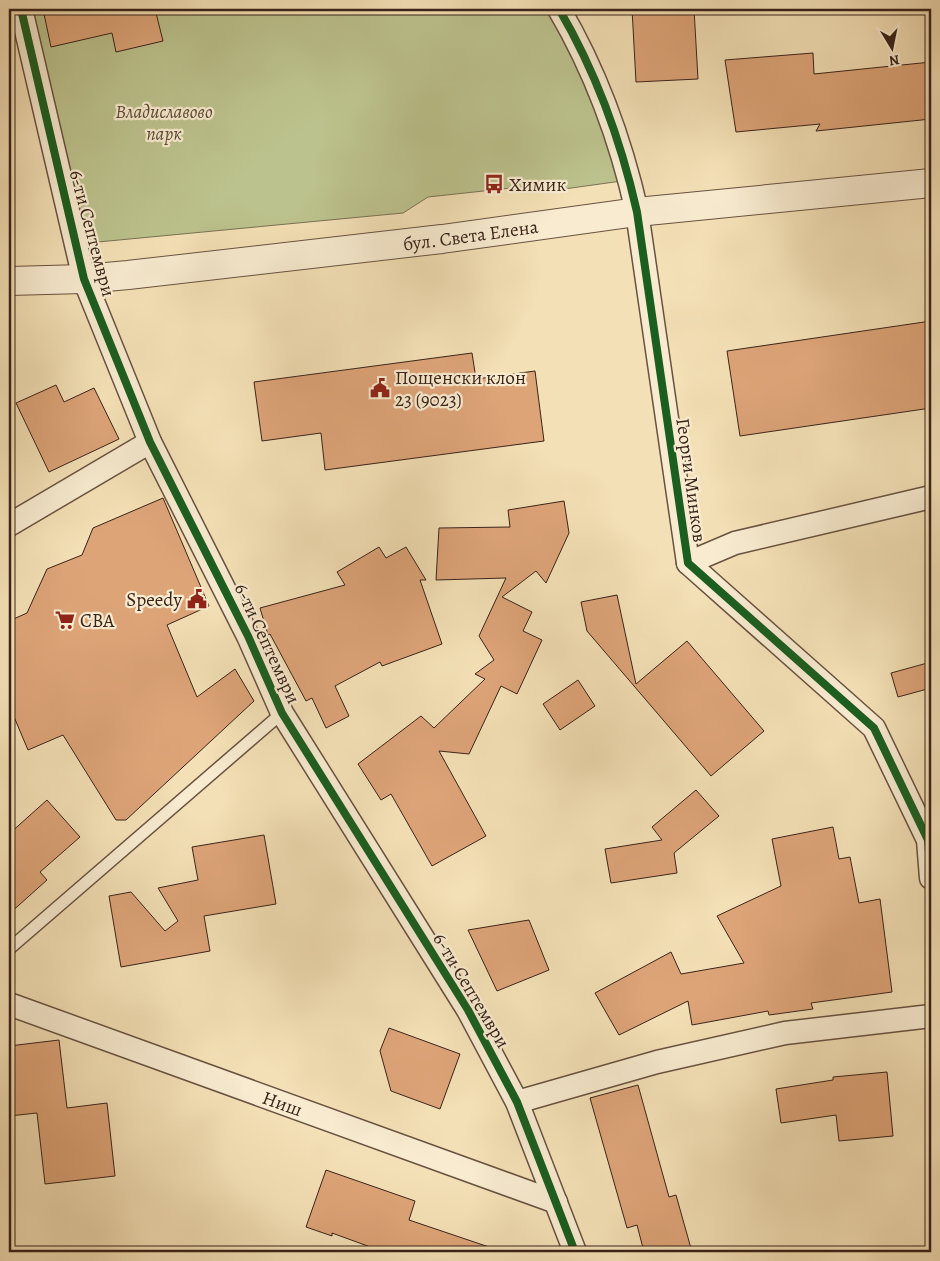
<svg xmlns="http://www.w3.org/2000/svg" width="940" height="1261" viewBox="0 0 940 1261" font-family="Alegreya,serif">
<rect width="100%" height="100%" fill="#f4e0b6"/>
<filter id="stains"><feTurbulence type="fractalNoise" baseFrequency=".004" numOctaves="4"/><feColorMatrix values="0 0 0 0 .2 0 0 0 0 .09 0 0 0 0 .02 0 0 0 .5 -.17"/></filter>
<radialGradient id="worn" r=".72"><stop offset=".6" stop-color="#630" stop-opacity="0"/><stop offset="1" stop-color="#630" stop-opacity=".3"/></radialGradient>
<!-- green -->
<path fill="#bcc28d" stroke="#7a7253" d="M17,9H558L629,180L564,189L539,185L428,197L403,213L77,244Z"/>
<!-- building -->
<g fill="#dda478" stroke="#392319">
<path d="M68,9H155L163,41L116,52L112,33L51,47L44,14Z"/>
<path d="M632,9H694L698,79L636,82Z"/>
<path d="M813,53L814,74L931,62V119L816,131L820,124L736,132L725,60Z"/>
<path d="M931,321V408L740,436L727,351Z"/>
<path d="M472,353L476,379L535,371L544,441L325,470L321,433L262,441L254,382Z"/>
<path d="M56,385L64,402L94,388L119,439L49,472L16,403Z"/>
<path d="M163,498L209,606L167,625L197,697L235,669L254,701L126,820H116L63,735L28,750L9,705V621L27,613L47,569L82,555L93,528Z"/>
<path d="M564,501L569,533L546,583L536,571L502,597L532,612L523,631L542,640L517,694L501,686L469,754L439,751L486,836L432,866L391,794L381,800L358,764L421,716L434,728L485,679L475,674L494,660L479,636L506,578L436,580L439,528L510,527L508,510Z"/>
<path d="M379,547L386,558L406,547L426,580H420L442,644L382,666L380,662L335,686L349,716L326,728L312,698L306,701L270,634L268,635L260,608L345,585L337,572Z"/>
<path d="M617,595L636,684L687,641L764,731L711,776L587,631L581,602Z"/>
<path d="M931,662V688L898,697L891,673Z"/>
<path d="M578,680L595,706L560,730L543,704Z"/>
<path d="M696,790L719,816L674,853L677,873L611,883L605,849L662,840L652,827Z"/>
<path d="M47,800L80,837L40,872L47,880L9,914V834Z"/>
<path d="M833,827L839,859L850,857L859,903L880,899L892,992L811,1003L813,1009L769,1015L768,1011L692,1025L688,1001L619,1035L595,993L671,952L681,974L744,963L717,916L781,886L772,839Z"/>
<path d="M264,835L276,904L204,916L210,951L121,967L109,896L131,892L165,931L178,921L158,888L198,880L192,847Z"/>
<path d="M529,920L549,970L497,991L468,930Z"/>
<path d="M389,1028L460,1054L440,1109L391,1091L380,1051Z"/>
<path d="M59,1040L67,1108L107,1103L115,1176L45,1184L37,1113L9,1116V1046Z"/>
<path d="M887,1072L893,1136L839,1141L836,1115L781,1123L776,1089L833,1080V1077Z"/>
<path d="M638,1085L669,1197L676,1195L692,1252H644L637,1225L627,1228L590,1098Z"/>
<path d="M326,1170L415,1201L409,1220L492,1248V1252H384L332,1233V1236L306,1227Z"/>
</g>
<g fill="none" stroke-linecap="round" stroke-linejoin="round">
<defs>
<path id="service" d="M9,949L282,713"/>
<g id="minor">
<path d="M21,9L84,279L150,442L248,636L282,713L468,1010L517,1102L575,1252"/>
<path d="M559,9C596,72 621,141 637,212L688,563L874,728L928,840L931,878"/>
<path d="M9,525L150,442"/>
<path d="M688,563L735,543L931,497"/>
<path id="s1" d="M9,1004L556,1202"/>
<path d="M517,1102L657,1062L785,1033L931,1016"/>
</g>
<g id="tertiary">
<path id="s2" d="M9,281L84,279L128,275L442,239L637,212L931,183"/>
</g>
</defs>
<!-- service casing -->
<use href="#service" stroke="#685240" stroke-width="14"/>
<!-- minor casing -->
<use href="#minor" stroke="#685240" stroke-width="25"/>
<!-- tertiary casing -->
<use href="#tertiary" stroke="#685240" stroke-width="30"/>
<!-- service -->
<use href="#service" stroke="#f8ebd0" stroke-width="11"/>
<!-- minor -->
<use href="#minor" stroke="#f8ebd0" stroke-width="22"/>
<!-- tertiary -->
<use href="#tertiary" stroke="#f8ebd0" stroke-width="28"/>
<defs>
<g id="cycleway">
<path d="M21,9L84,279L150,442L248,636L282,713L468,1010L517,1102L575,1252"/>
<path d="M559,9C596,72 621,141 637,212L688,563L874,728L928,840L931,878"/>
</g>
</defs>
<!-- cycleway casing -->
<use href="#cycleway" stroke="#f8ebd0" stroke-width="11"/>
<!-- cycleway -->
<use href="#cycleway" stroke="#1b5e20" stroke-width="8"/>
</g>
<!-- icons -->
<defs>
<symbol id="bus-bare" viewBox="-9 -9 18 18"><path d="M-5-6H5V4H4V6H2V4H-2V6H-4V4H-5ZM-3.5-4V0h7V-4ZM-3.5 1.2v1.5H-2V1.2ZM2 1.2v1.5H3.5V1.2Z" fill="#8f2418" stroke="#f8ebd0" stroke-width="2.5" paint-order="stroke"/></symbol>
<symbol id="civic-bare" viewBox="-9 -9 18 18"><path d="M-.6-6.5H3V-4.5H.6V-3L4-1V1h2V6H-6V1h2V-1L-.6-3ZM-1.2 2.5V6h2.4V2.5Z" fill="#8f2418" stroke="#f8ebd0" stroke-width="2.5" paint-order="stroke"/></symbol>
<symbol id="supermarket-bare" viewBox="-9 -9 18 18"><path d="M-6-5.5h2.5l.6 2H6L4.5 2H-2.5L-4.4-4H-6ZM-1.5 3.2a1.3 1.3 0 1 0 .1 0ZM3 3.2a1.3 1.3 0 1 0 .1 0Z" fill="#8f2418" stroke="#f8ebd0" stroke-width="2.5" paint-order="stroke"/></symbol>
</defs>
<g fill-rule="evenodd">
<use href="#bus-bare" x="480" y="170" width="28" height="28"/>
<use href="#civic-bare" x="366" y="374" width="28" height="28"/>
<use href="#civic-bare" x="183" y="585" width="28" height="28"/>
<use href="#supermarket-bare" x="51" y="606" width="28" height="28"/>
</g>
<g text-anchor="middle" stroke-width="4.5" stroke-linejoin="round" paint-order="stroke">
<!-- park labels -->
<g font-size="19" font-style="italic" fill="#5a4b36" stroke="#f8ebd0">
<text x="164" y="118">Владиславово<tspan x="164" dy="22">парк</tspan></text>
</g>
<!-- poi labels -->
<g font-size="19" fill="#392319" stroke="#f8ebd0" text-anchor="start">
<text x="509" y="191">Химик</text>
<text x="395" y="384">Пощенски клон<tspan x="395" dy="22">23 (9023)</tspan></text>
<text x="182" y="606" text-anchor="end">Speedy</text>
<text x="80" y="627">CBA</text>
</g>
<!-- street labels -->
<g font-size="19" fill="#392319" stroke="#f8ebd0">
<text transform="translate(93 233) rotate(75)" y="7">6-ти Септември</text>
<text dy="7" stroke="none"><textPath href="#s2" startOffset="464">бул. Света Елена</textPath></text>
<text transform="translate(692 480) rotate(82)" y="7">Георги Минков</text>
<text transform="translate(268 643) rotate(65)" y="7">6-ти Септември</text>
<text transform="translate(472 990) rotate(59)" y="7">6-ти Септември</text>
<text dy="7" stroke="none"><textPath href="#s1" startOffset="291">Ниш</textPath></text>
</g>
</g>
<!-- margin -->
<rect width="940" height="1261" fill="none" stroke="#f4e0b6" stroke-width="30"/>
<rect x="10" y="10" width="920" height="1241" fill="none" stroke="#392319" stroke-width="2.5"/>
<rect x="15" y="15" width="910" height="1231" fill="none" stroke="#392319"/>
<!-- north arrow -->
<g transform="translate(892 48) rotate(170)" stroke="#f8ebd0" stroke-width="4" paint-order="stroke">
<path d="M0-4L9 19L0 12L-9 19Z" fill="#392319"/>
<text y="-8" font-size="14" font-weight="bold" text-anchor="middle" fill="#392319">N</text>
</g>
<rect width="100%" height="100%" filter="url(#stains)"/>
<rect width="100%" height="100%" fill="url(#worn)"/>
</svg>
